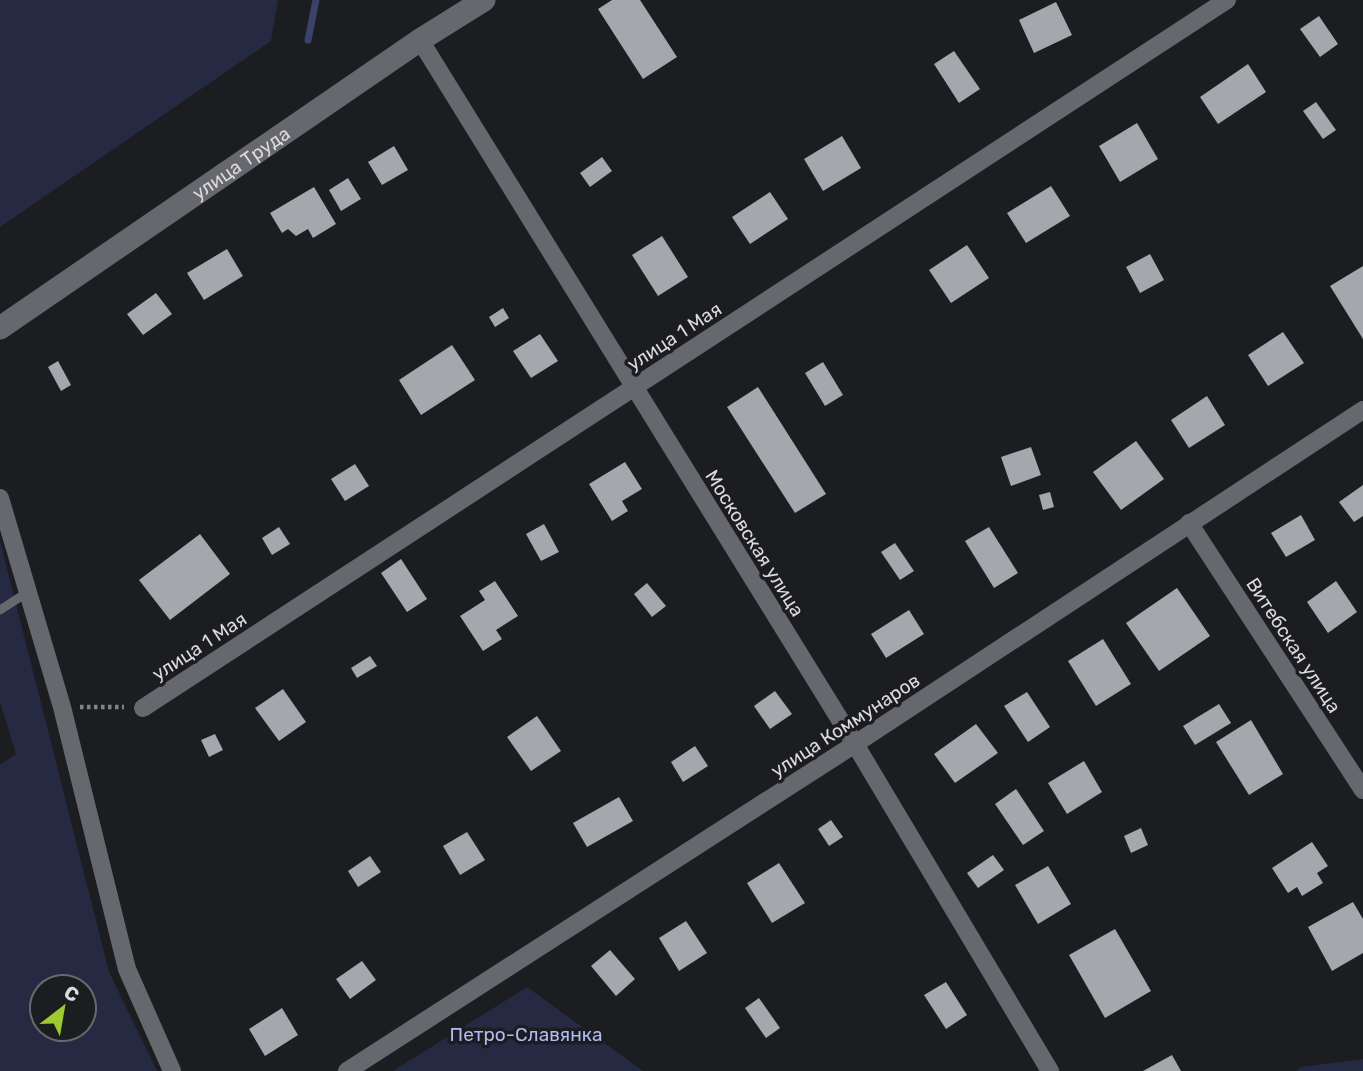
<svg xmlns="http://www.w3.org/2000/svg" width="1363" height="1071" viewBox="0 0 1363 1071" font-family="Rubik,sans-serif">
<rect width="100%" height="100%" fill="#1c1d21"/>
<!-- green -->
<g fill="#252a42" fill-rule="evenodd">
<path d="M0,0H278L271,41L0,227Z"/>
<path d="M0,541L109,972L157,1071H0V765L16,754L0,702ZM42,987H84V1029H42Z"/>
<path d="M527,987L643,1071H393Z"/>
<path d="M1363,1059V1071H1296L1301,1067Z"/>
</g>
<g fill="none" stroke-linecap="round" stroke-linejoin="round">
<!-- stream -->
<path stroke="#3a426c" stroke-width="7" d="M308,40L316,0"/>
</g>
<!-- building -->
<g fill="#a5a7ac">
<path d="M612,0H640L677,57L643,79L598,9Z"/>
<path d="M1056,2L1072,35L1034,53L1019,20Z"/>
<path d="M1319,16L1338,44L1320,57L1300,29Z"/>
<path d="M954,51L980,89L959,103L934,64Z"/>
<path d="M1248,64L1266,92L1218,124L1200,97Z"/>
<path d="M1316,102L1336,130L1323,139L1303,111Z"/>
<path d="M1137,123L1158,159L1120,182L1099,146Z"/>
<path d="M842,136L861,168L823,191L804,159Z"/>
<path d="M394,146L408,170L382,185L368,162Z"/>
<path d="M602,157L612,171L590,187L580,173Z"/>
<path d="M348,178L361,199L341,211L329,190Z"/>
<path d="M1051,186L1070,216L1026,243L1007,213Z"/>
<path d="M314,187L336,224L313,238L308,229L296,236L288,229L282,233L270,213Z"/>
<path d="M770,192L788,219L750,244L732,217Z"/>
<path d="M662,236L688,277L658,296L632,255Z"/>
<path d="M967,245L989,278L951,303L929,270Z"/>
<path d="M227,249L243,276L204,300L187,273Z"/>
<path d="M1150,254L1164,280L1140,293L1126,267Z"/>
<path d="M1363,266V339L1330,286Z"/>
<path d="M156,293L172,314L143,335L127,314Z"/>
<path d="M503,308L509,318L495,327L489,317Z"/>
<path d="M1283,332L1304,363L1268,386L1248,355Z"/>
<path d="M540,334L558,361L531,378L513,351Z"/>
<path d="M452,345L475,380L421,415L399,380Z"/>
<path d="M58,361L71,385L61,391L48,367Z"/>
<path d="M823,362L843,395L825,406L805,373Z"/>
<path d="M758,387L826,494L795,513L727,407Z"/>
<path d="M1207,396L1225,425L1189,448L1171,420Z"/>
<path d="M1136,441L1164,479L1121,510L1093,472Z"/>
<path d="M1031,447L1041,475L1011,486L1001,457Z"/>
<path d="M625,462L642,489L622,501L628,511L612,521L589,484Z"/>
<path d="M355,464L369,486L345,501L331,479Z"/>
<path d="M1363,485V516L1354,522L1339,502Z"/>
<path d="M1050,492L1054,507L1043,510L1039,495Z"/>
<path d="M1301,515L1315,540L1286,557L1271,533Z"/>
<path d="M544,524L559,552L541,561L526,534Z"/>
<path d="M279,527L290,544L272,555L262,538Z"/>
<path d="M989,527L1018,573L994,588L965,541Z"/>
<path d="M200,534L230,574L170,620L139,580Z"/>
<path d="M895,543L914,571L900,580L881,552Z"/>
<path d="M401,559L427,599L407,612L381,573Z"/>
<path d="M495,581L518,616L496,630L502,639L483,651L460,616L485,600L479,591Z"/>
<path d="M1336,581L1357,612L1328,633L1307,602Z"/>
<path d="M647,583L666,606L652,617L634,594Z"/>
<path d="M1177,588L1210,636L1159,671L1126,623Z"/>
<path d="M909,610L924,634L886,658L871,634Z"/>
<path d="M1103,639L1131,684L1096,706L1068,661Z"/>
<path d="M370,656L377,666L357,678L351,668Z"/>
<path d="M283,689L306,722L279,741L255,708Z"/>
<path d="M775,691L792,714L770,729L754,706Z"/>
<path d="M1027,692L1050,727L1028,742L1004,706Z"/>
<path d="M1219,704L1231,723L1195,745L1183,726Z"/>
<path d="M537,716L561,751L531,771L507,737Z"/>
<path d="M1251,720L1283,774L1249,795L1216,742Z"/>
<path d="M976,724L998,753L955,783L934,754Z"/>
<path d="M215,734L223,750L209,757L201,740Z"/>
<path d="M695,746L708,766L683,782L671,762Z"/>
<path d="M1084,761L1102,792L1067,814L1048,783Z"/>
<path d="M1016,789L1044,831L1023,845L995,804Z"/>
<path d="M619,797L633,821L587,847L573,823Z"/>
<path d="M831,820L843,837L829,846L818,829Z"/>
<path d="M1141,828L1148,845L1131,853L1124,836Z"/>
<path d="M467,832L485,860L460,875L443,846Z"/>
<path d="M1312,842L1328,866L1317,873L1323,883L1302,896L1297,887L1288,893L1272,868Z"/>
<path d="M993,855L1004,870L978,888L967,873Z"/>
<path d="M370,856L381,872L358,887L348,871Z"/>
<path d="M779,863L805,903L772,923L747,883Z"/>
<path d="M1048,866L1071,904L1038,924L1015,885Z"/>
<path d="M1353,902L1363,919V953L1332,971L1308,927Z"/>
<path d="M686,921L707,953L679,971L659,938Z"/>
<path d="M1115,929L1151,991L1105,1018L1069,955Z"/>
<path d="M610,950L635,979L616,996L591,966Z"/>
<path d="M362,961L376,980L350,999L336,979Z"/>
<path d="M946,982L967,1015L946,1029L924,995Z"/>
<path d="M759,998L780,1028L766,1038L745,1008Z"/>
<path d="M282,1008L298,1035L265,1056L249,1029Z"/>
<path d="M1172,1055L1181,1071H1143Z"/>
</g>
<g fill="none" stroke-linecap="round" stroke-linejoin="round">
<!-- path -->
<path stroke="#828386" stroke-width="4.5" stroke-dasharray="3.5 3.5" stroke-linecap="butt" d="M80,707H124"/>
<!-- service -->
<path stroke="#67686d" stroke-width="9" d="M0,610L28,592"/>
<!-- minor -->
<g stroke="#67686d" stroke-width="18">
<path d="M420,40L855,744L1050,1071"/>
<path d="M0,498L62,707L127,969L172,1071"/>
<path d="M1189,523L1363,790"/>
<path d="M143,708L1227,0"/>
<path d="M347,1071L855,744L1363,410"/>
</g>
<!-- tertiary -->
<path stroke="#67686d" stroke-width="23" id="s1" d="M0,328L420,40L484,0"/>
</g>
<g text-anchor="middle" stroke-width="7" stroke-linejoin="round" paint-order="stroke">
<!-- street labels -->
<g font-size="19" fill="#dbdbde" stroke="#1c1d21">
<text dy="7" stroke="none"><textPath href="#s1" startOffset="292">улица Труда</textPath></text>
<text transform="translate(674 336) rotate(-33)" y="7">улица 1 Мая</text>
<text transform="translate(755 543) rotate(58)" y="7">Московская улица</text>
<text transform="translate(1294 645) rotate(57)" y="7">Витебская улица</text>
<text transform="translate(199 646) rotate(-33)" y="7">улица 1 Мая</text>
<text transform="translate(845 725) rotate(-33)" y="7">улица Коммунаров</text>
</g>
<!-- park labels -->
<g font-size="19" fill="#aebbf4" stroke="#1c1d21">
<text x="526" y="1041">Петро-Славянка</text>
</g>
</g>
<!-- north arrow -->
<g transform="translate(63 1008) rotate(31)"><circle r="33" fill="#1c1d21" stroke="#68696d" stroke-width="2"/>
<path d="M0-5L12 26L0 18L-12 26Z" fill="#9eca2f"/>
<text y="-10" font-size="19" font-weight="bold" text-anchor="middle" fill="#dbdbde">С</text>
</g>
</svg>
